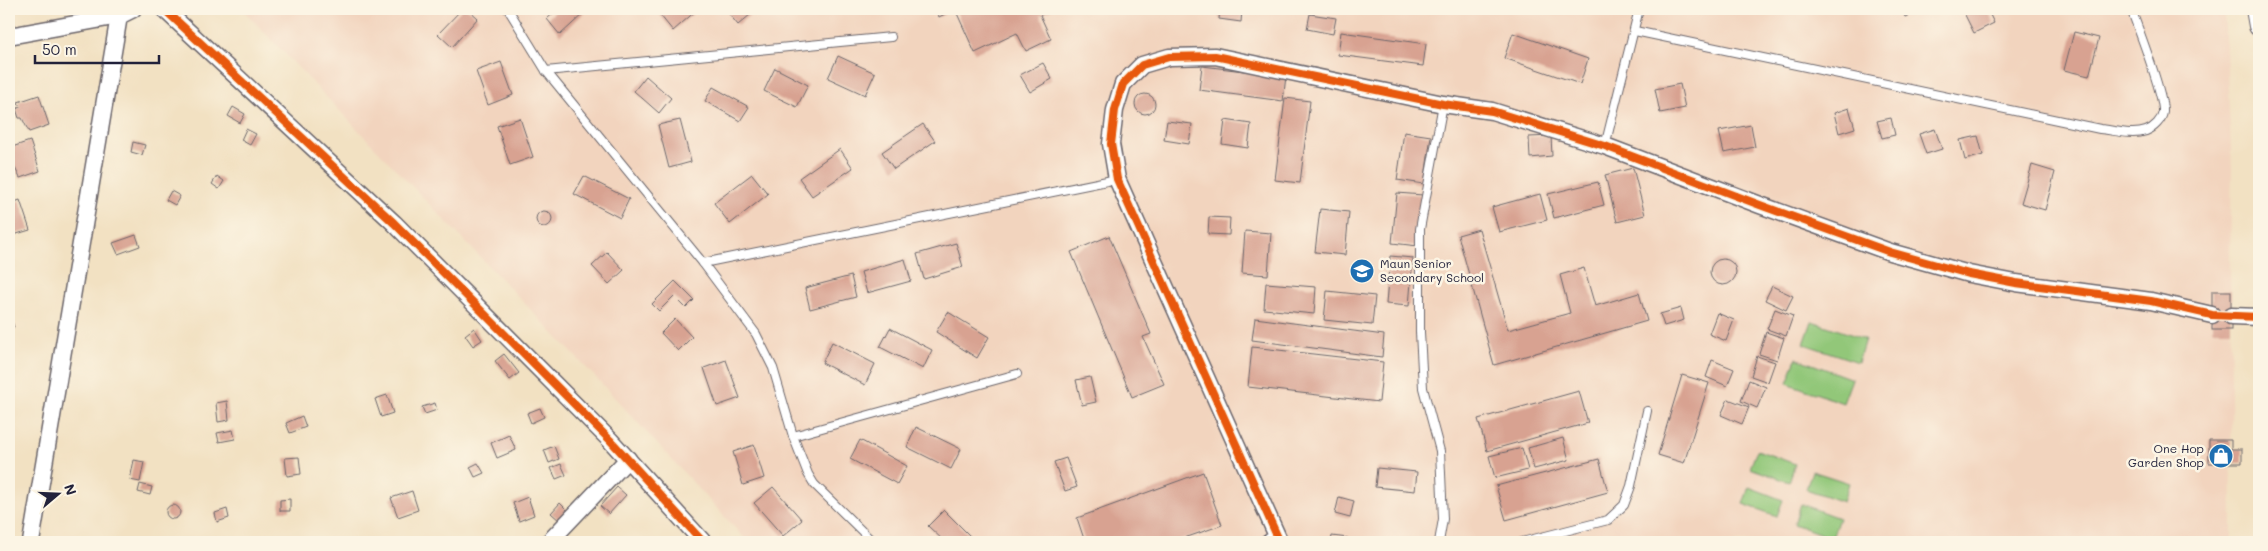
<svg xmlns="http://www.w3.org/2000/svg" width="2268" height="551" viewBox="0 0 2268 551" font-family="Mali,sans-serif">
<rect width="100%" height="100%" fill="#fcf5e5"/>
<filter id="ink" filterUnits="userSpaceOnUse"><feTurbulence type="fractalNoise" baseFrequency=".02" numOctaves="2"/><feDisplacementMap in="SourceGraphic" scale="10" xChannelSelector="R" yChannelSelector="G"/><feConvolveMatrix kernelMatrix="1 2 1 2 8 2 1 2 1" color-interpolation-filters="sRGB"/></filter>
<filter id="wash" filterUnits="userSpaceOnUse"><feTurbulence type="fractalNoise" baseFrequency=".0096" numOctaves="4" result="noise"/><feDisplacementMap in="SourceGraphic" scale="20" xChannelSelector="R" yChannelSelector="G"/><feGaussianBlur stdDeviation="1.12" result="paint"/><feColorMatrix in="noise" values="0 0 0 0 0 0 0 0 0 0 0 0 0 0 0 0 0 1.4 0 .05"/><feComposite in="paint" operator="in"/></filter>
<g filter="url(#wash)">
<rect width="100%" height="100%" fill="#f2e1c2"/>
<!-- built -->
<path fill="#f2d4be" d="M242,9H2224L2232,169L2230,252L2232,542H748L602,384Z"/>
<!-- green -->
<g fill="#92c779" stroke="#5a745a">
<path d="M1812,321L1865,339L1858,362L1804,344Z"/>
<path d="M1796,358L1852,379L1843,403L1787,383Z"/>
<path d="M1757,450L1795,464L1789,482L1750,468Z"/>
<path d="M1812,471L1849,483L1843,502L1806,489Z"/>
<path d="M1749,487L1783,500L1777,516L1743,504Z"/>
<path d="M1801,504L1839,518L1832,538L1794,524Z"/>
</g>
<g id="blocks">
<!-- building -->
<g fill="#d8a291">
<path d="M462,9H468L478,18L452,47L438,34Z"/>
<path d="M558,9H580L584,13L560,35L547,19Z"/>
<path d="M666,9H698L673,31L660,15Z"/>
<path d="M728,9H757L738,25L726,10Z"/>
<path d="M935,9H1053L1040,15L1051,39L1026,51L1017,33L975,53L955,9L939,17Z"/>
<path d="M1220,9H1242L1241,22L1219,19Z"/>
<path d="M1392,9H1414V13Z"/>
<path d="M1901,9H1923L1905,17Z"/>
<path d="M1962,9H1987L1994,23L1974,33Z"/>
<path d="M1310,14L1336,18L1333,34L1307,29Z"/>
<path d="M1341,32L1426,44L1423,66L1338,55Z"/>
<path d="M2074,32L2099,38L2089,76L2064,70Z"/>
<path d="M1513,33L1588,59L1580,84L1504,58Z"/>
<path d="M838,56L875,73L865,95L828,78Z"/>
<path d="M501,62L513,95L488,105L476,71Z"/>
<path d="M1043,63L1052,79L1030,92L1020,75Z"/>
<path d="M1202,66L1286,76L1283,101L1199,90Z"/>
<path d="M775,68L808,85L797,107L764,91Z"/>
<path d="M646,76L671,98L659,113L634,91Z"/>
<path d="M1680,84L1685,108L1660,113L1655,89Z"/>
<path d="M713,87L749,107L740,121L705,101Z"/>
<circle cx="1145" cy="104" r="10"/>
<path d="M39,95L49,125L29,132L22,118H19L16,109L20,107L18,102Z"/>
<path d="M1285,98L1310,101L1300,183L1275,180Z"/>
<path d="M233,107L245,114L240,123L228,116Z"/>
<path d="M1849,108L1855,128L1839,133L1834,113Z"/>
<path d="M520,118L533,157L510,165L497,126Z"/>
<path d="M1891,118L1895,135L1882,138L1877,121Z"/>
<path d="M680,120L691,162L669,168L658,125Z"/>
<path d="M1225,120L1251,124L1248,148L1222,144Z"/>
<path d="M1167,121L1192,124L1189,144L1164,140Z"/>
<path d="M923,124L935,141L894,169L882,152Z"/>
<path d="M1751,125L1755,147L1724,153L1719,131Z"/>
<path d="M246,129L256,134L250,145L241,140Z"/>
<path d="M1935,129L1942,149L1926,154L1919,134Z"/>
<path d="M1404,132L1431,136L1424,184L1397,180Z"/>
<path d="M1551,136L1552,156L1530,158L1529,137Z"/>
<path d="M1978,136L1983,155L1965,160L1960,140Z"/>
<path d="M30,141L40,171L20,178L13,164L10,165L9,148Z"/>
<path d="M133,142L145,145L142,155L131,152Z"/>
<path d="M840,149L853,168L812,196L799,178Z"/>
<path d="M2032,165L2055,172L2045,210L2021,203Z"/>
<path d="M1633,168L1645,215L1617,222L1605,175Z"/>
<path d="M752,174L768,194L730,224L714,203Z"/>
<path d="M217,176L224,181L219,189L212,184Z"/>
<path d="M584,176L629,199L620,218L574,194Z"/>
<path d="M1598,182L1604,205L1554,218L1548,194Z"/>
<path d="M171,191L180,196L175,205L166,200Z"/>
<path d="M1397,193L1423,195L1418,246L1392,243Z"/>
<path d="M1540,194L1547,220L1499,232L1492,207Z"/>
<path d="M20,200L30,230L10,236L9,204Z"/>
<path d="M1320,209L1349,212L1345,255L1315,252Z"/>
<circle cx="544" cy="219" r="8"/>
<path d="M1209,217L1230,218L1229,235L1208,234Z"/>
<path d="M1479,229L1508,330L1570,313L1560,275L1584,268L1595,306L1639,293L1647,321L1494,365L1458,235Z"/>
<path d="M1245,231L1271,233L1268,275L1242,273Z"/>
<path d="M136,235L140,246L118,254L113,243Z"/>
<path d="M1109,236L1151,334L1143,337L1164,384L1132,397L1071,252Z"/>
<path d="M956,243L963,267L924,279L917,254Z"/>
<path d="M607,252L624,270L609,284L592,266Z"/>
<path d="M1390,256L1413,258L1409,306L1386,304Z"/>
<circle cx="1723" cy="272" r="13"/>
<path d="M905,259L911,281L867,293L861,272Z"/>
<path d="M851,276L856,297L810,309L805,288Z"/>
<path d="M675,281L694,300L686,308L674,296L659,311L652,304Z"/>
<path d="M1266,283L1316,287L1314,314L1264,309Z"/>
<path d="M1772,286L1793,296L1786,310L1765,300Z"/>
<path d="M1327,291L1375,296L1372,325L1324,320Z"/>
<rect x="2212" y="291" width="19" height="39"/>
<path d="M1681,308L1684,320L1664,326L1660,314Z"/>
<path d="M1775,309L1793,316L1786,336L1767,329Z"/>
<path d="M948,312L989,337L977,358L936,332Z"/>
<path d="M9,313L14,327L9,328Z"/>
<path d="M1717,313L1734,320L1726,341L1709,334Z"/>
<path d="M1255,318L1384,335L1382,357L1252,340Z"/>
<path d="M675,319L692,337L678,351L661,333Z"/>
<path d="M474,328L482,340L473,346L465,335Z"/>
<path d="M890,328L932,350L923,369L880,347Z"/>
<path d="M1766,332L1784,338L1777,360L1759,354Z"/>
<path d="M832,342L875,364L865,385L822,363Z"/>
<path d="M1252,347L1383,362L1379,402L1248,387Z"/>
<path d="M504,354L519,373L510,380L495,361Z"/>
<path d="M1757,356L1775,362L1768,382L1751,376Z"/>
<path d="M726,360L740,398L717,406L704,368Z"/>
<path d="M1712,360L1734,369L1727,386L1706,377Z"/>
<path d="M1682,375L1709,383L1684,463L1658,455Z"/>
<path d="M1090,377L1096,402L1082,405L1076,380Z"/>
<path d="M1749,380L1766,387L1757,408L1741,401Z"/>
<path d="M1579,391L1588,423L1487,451L1478,419Z"/>
<path d="M387,395L393,413L381,417L375,399Z"/>
<path d="M1728,399L1749,407L1742,424L1721,415Z"/>
<path d="M227,401L229,420L218,422L216,403Z"/>
<path d="M435,403L437,410L425,414L422,407Z"/>
<path d="M540,408L544,417L531,423L527,413Z"/>
<path d="M302,416L306,427L290,433L286,423Z"/>
<path d="M916,427L961,449L951,469L907,447Z"/>
<path d="M233,430L235,439L219,442L217,433Z"/>
<path d="M509,435L516,450L497,458L491,443Z"/>
<path d="M1563,438L1569,460L1534,469L1528,448Z"/>
<path d="M860,440L907,466L897,484L850,459Z"/>
<path d="M2209,440H2231V449H2242V463H2209Z"/>
<path d="M754,445L764,478L743,485L733,452Z"/>
<path d="M554,446L559,459L549,463L544,450Z"/>
<path d="M1522,448L1528,470L1495,478L1489,456Z"/>
<path d="M299,457L301,474L287,476L285,458Z"/>
<path d="M1066,458L1077,487L1065,491L1054,462Z"/>
<path d="M1599,459L1608,492L1506,520L1496,486Z"/>
<path d="M134,460L144,462L140,482L130,480Z"/>
<path d="M478,463L484,473L475,477L470,467Z"/>
<path d="M561,464L566,475L556,479L551,468Z"/>
<path d="M1377,468L1417,472L1415,491L1375,487Z"/>
<path d="M1203,472L1222,525L1173,542H1085L1077,518Z"/>
<path d="M140,484L152,487L150,495L138,492Z"/>
<path d="M617,487L626,495L609,514L600,506Z"/>
<path d="M773,487L802,520L783,536L754,503Z"/>
<path d="M412,491L418,510L398,517L391,498Z"/>
<path d="M528,497L534,515L519,521L513,503Z"/>
<path d="M1339,497L1354,501L1350,518L1335,514Z"/>
<path d="M290,499V511H280V500Z"/>
<path d="M560,503L569,512L560,521L551,513Z"/>
<circle cx="173" cy="512" r="7"/>
<path d="M227,509L229,518L217,522L215,513Z"/>
<path d="M944,510L976,542H945L928,526Z"/>
<path d="M1332,536L1348,538L1347,542H1331Z"/>
</g>
</g>
</g>
<g filter="url(#ink)">
<use href="#blocks" fill-opacity="0" stroke="#6b656a" stroke-width="1"/>
<g fill="none" stroke-linecap="round" stroke-linejoin="round">
<defs>
<g id="service">
<path d="M508,9L546,71L703,263L756,334L773,368L793,436L808,474L814,484L873,542"/>
<path d="M1635,31L2100,129C2113,130 2132,136 2146,131C2154,128 2162,120 2163,112C2164,94 2138,28 2131,9"/>
<path d="M546,71L891,37"/>
<path d="M1605,146L1639,9"/>
<path d="M703,263L1117,179"/>
<path d="M793,436L1017,374"/>
<path d="M1439,542L1443,519L1440,451L1423,388L1420,332V229L1443,104"/>
<path d="M1522,542L1608,520L1624,505L1631,486L1647,411"/>
</g>
<g id="minor">
<path d="M164,9L394,223L610,440L703,542"/>
<path d="M9,36L119,16L133,9"/>
<path d="M2231,316L2259,317"/>
<path d="M31,542L119,16"/>
<path d="M549,542L628,459"/>
<path d="M1270,542L1278,538L1117,179L1111,144L1115,110L1123,84L1142,65L1169,57L1215,56L1443,104L1492,111L1605,146L1760,205L1890,252L1969,274L2016,283L2151,301L2212,315"/>
</g>
<path id="tertiary" d="M2256,9L2259,26"/>
</defs>
<!-- service casing -->
<use href="#service" stroke="#6b656a" stroke-width="10"/>
<!-- minor casing -->
<use href="#minor" stroke="#6b656a" stroke-width="19"/>
<!-- tertiary casing -->
<use href="#tertiary" stroke="#6b656a" stroke-width="22"/>
<!-- service -->
<use href="#service" stroke="#fff" stroke-width="8"/>
<!-- minor -->
<use href="#minor" stroke="#fff" stroke-width="16"/>
<!-- tertiary -->
<use href="#tertiary" stroke="#fff" stroke-width="20"/>
<defs>
<g id="cycleway">
<path d="M164,9L394,223L610,440L703,542"/>
<path d="M1270,542L1278,538L1117,179L1111,144L1115,110L1123,84L1142,65L1169,57L1215,56L1443,104L1492,111L1605,146L1760,205L1890,252L1969,274L2016,283L2151,301L2212,315L2259,317"/>
</g>
</defs>
<!-- cycleway casing -->
<use href="#cycleway" stroke="#fcf5e5" stroke-width="11"/>
<!-- cycleway -->
<use href="#cycleway" stroke="#e8590c" stroke-width="8"/>
</g>
</g>
<!-- icons -->
<defs>
<symbol id="school-disc" viewBox="-11 -11 22 22"><circle r="9.5" fill="#1f6fb2" stroke="#fcf5e5"/><path d="M0-5L7-2L0 1L-7-2ZM-4 1L0 2.5L4 1V4Q0 6-4 4Z" fill="#fff"/></symbol>
<symbol id="shop-disc" viewBox="-11 -11 22 22"><circle r="9.5" fill="#1f6fb2" stroke="#fcf5e5"/><path d="M-5-2.5h2.3a2.7 3.5 0 0 1 5.4 0H5L5.5 6h-11ZM-1.5-2.5h3a1.5 2.3 0 0 0-3 0Z" fill="#fff"/></symbol>
</defs>
<g fill-rule="evenodd">
<use href="#school-disc" x="1348" y="257" width="28" height="28"/>
<use href="#shop-disc" x="2207" y="442" width="28" height="28"/>
</g>
<g text-anchor="middle" stroke-width="5" stroke-linejoin="round" paint-order="stroke">
<!-- poi labels -->
<g font-size="12" fill="#22223b" stroke="#fcf5e5" text-anchor="start">
<text x="1380" y="268">Maun Senior<tspan x="1380" dy="14">Secondary School</tspan></text>
<text x="2204" y="453" text-anchor="end">One Hop<tspan x="2204" dy="14">Garden Shop</tspan></text>
</g>
</g>
<!-- margin -->
<rect width="2268" height="551" fill="none" stroke="#fcf5e5" stroke-width="30"/>
<!-- north arrow -->
<g transform="translate(58 494) rotate(71)" stroke="#fcf5e5" stroke-width="4" paint-order="stroke">
<path d="M0-4L9 19L0 12L-9 19Z" fill="#22223b"/>
<text y="-8" font-size="14" font-weight="bold" text-anchor="middle" fill="#22223b">N</text>
</g>
<!-- scale -->
<path d="M35 55v8h124v-8" fill="none" stroke="#22223b" stroke-width="2.5"/>
<text x="42" y="55" font-size="15" fill="#22223b" stroke="#fcf5e5" stroke-width="4" paint-order="stroke">50 m</text>
</svg>
